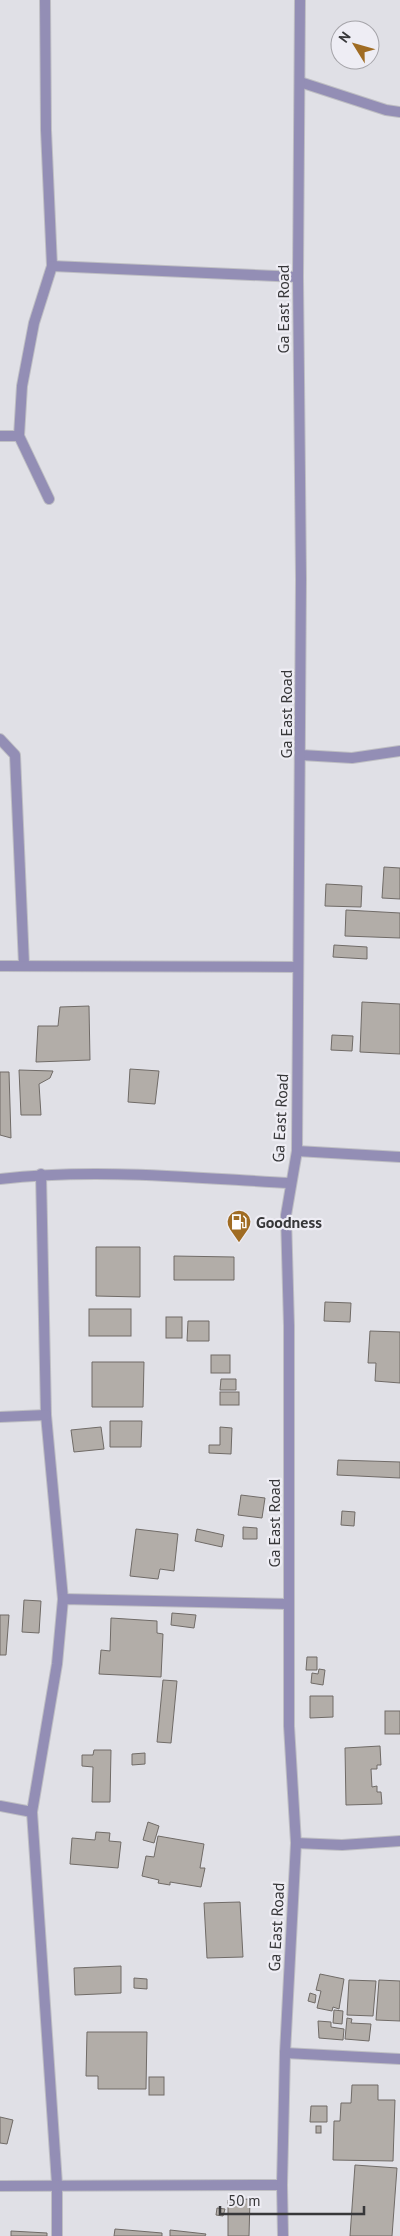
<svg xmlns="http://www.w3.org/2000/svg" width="400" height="2236" viewBox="0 0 400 2236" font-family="'PT Sans',sans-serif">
<rect width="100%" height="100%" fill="#e0e0e6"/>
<!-- building -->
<g fill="#b2ada8" stroke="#706b67">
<path d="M384,867L400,868V899L382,898Z"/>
<path d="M326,884L362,886L361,907L325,906Z"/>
<path d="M346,910L400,913V938L345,936Z"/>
<path d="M334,945L367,947V959L333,957Z"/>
<path d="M362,1002L400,1004V1054L360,1052Z"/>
<path d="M89,1006L90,1060L36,1062L38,1026H58L60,1007Z"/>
<path d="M332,1035L353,1036L352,1051L331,1050Z"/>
<path d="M130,1069L159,1071L155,1104L128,1102Z"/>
<path d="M19,1070L53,1071L50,1078L39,1084L41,1115H21Z"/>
<path d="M0,1072H9L11,1138L0,1135Z"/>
<path d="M96,1247H140V1297L96,1296Z"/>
<path d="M174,1256L234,1257V1280H174Z"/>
<path d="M325,1302L351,1303L350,1322L324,1321Z"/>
<rect x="89" y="1309" width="42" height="27"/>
<rect x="166" y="1317" width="16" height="21"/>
<path d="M188,1321H209V1341H187Z"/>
<path d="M370,1331L400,1332V1383L375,1381L376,1363H368Z"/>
<rect x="211" y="1355" width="19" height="18"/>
<path d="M92,1362H144L143,1407H92Z"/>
<path d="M221,1379H236V1390H220Z"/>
<rect x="220" y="1392" width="19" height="13"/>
<path d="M110,1421H142L141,1447H110Z"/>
<path d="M101,1427L104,1449L74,1452L71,1430Z"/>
<path d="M220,1427L232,1428L231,1454L209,1453V1445H220Z"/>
<path d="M338,1460L400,1462V1478L337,1475Z"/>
<path d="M241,1495L265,1498L262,1518L238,1515Z"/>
<path d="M342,1511L355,1512L354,1526L341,1525Z"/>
<path d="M243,1527L257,1528V1539H243Z"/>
<path d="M136,1529L178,1534L174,1571L160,1569L158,1579L130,1576Z"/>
<path d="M197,1529L224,1535L222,1547L195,1541Z"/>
<path d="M24,1600L41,1601L39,1633L22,1632Z"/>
<path d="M172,1613L196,1615L194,1628L171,1625Z"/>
<path d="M0,1615H9L6,1655H0Z"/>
<path d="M111,1618L157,1621V1633L163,1634L161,1677L99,1674L101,1650L110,1651Z"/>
<path d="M307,1657H317V1670H306Z"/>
<path d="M319,1669L325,1670L323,1685L311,1683L312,1673L318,1674Z"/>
<path d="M163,1680L177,1681L171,1743L157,1742Z"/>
<path d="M310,1696H333V1717L310,1718Z"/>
<rect x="385" y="1711" width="15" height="23"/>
<path d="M380,1746L381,1765H377V1769H371L372,1787L377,1786V1792H381L382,1804L346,1805L345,1748Z"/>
<path d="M94,1750H111L110,1802H92L93,1767L82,1766V1755H93Z"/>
<path d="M145,1753V1764L132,1765V1754Z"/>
<path d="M148,1822L159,1826L154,1843L143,1840Z"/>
<path d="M96,1832L110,1833L109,1841L121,1842L118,1868L70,1864L72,1838L95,1840Z"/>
<path d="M158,1836L204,1844L200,1868H205L201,1887L170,1882V1885L158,1883L159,1880L142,1876L146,1856L154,1857Z"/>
<path d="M240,1902L243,1957L207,1958L204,1903Z"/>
<path d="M121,1966V1993L75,1995L74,1968Z"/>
<path d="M320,1974L344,1979L339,2009L333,2007L332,2011L317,2008L321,1991L316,1990Z"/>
<path d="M134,1978L147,1979V1989L134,1988Z"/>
<path d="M349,1980L376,1981L373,2016L347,2015Z"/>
<path d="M379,1980L400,1981V2021L376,2020Z"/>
<path d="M310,1993L316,1995L315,2003L308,2001Z"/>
<path d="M334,2010L343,2011L342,2024L333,2023Z"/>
<path d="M347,2018L352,2019L351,2023L371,2024L369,2041L345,2039Z"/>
<path d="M318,2021L331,2022V2027L344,2029L343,2040L319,2038Z"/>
<path d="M87,2032H147L146,2089H98V2076H86Z"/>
<rect x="149" y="2077" width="15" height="18"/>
<path d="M352,2085H378V2100H395L393,2161L333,2160L334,2121H340L341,2103H351Z"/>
<path d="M311,2106H327V2122H310Z"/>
<path d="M0,2117L13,2120L7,2144L0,2143Z"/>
<rect x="316" y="2126" width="5" height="7"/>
<path d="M355,2165L397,2168L392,2236H350Z"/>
<path d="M250,2199L249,2236H228V2200Z"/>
<path d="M217,2208L225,2209L223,2216L216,2215Z"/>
<path d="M115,2229L162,2233V2236H114Z"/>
<path d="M170,2230L206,2234L205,2236H170Z"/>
<path d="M11,2231L47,2233V2236H11Z"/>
</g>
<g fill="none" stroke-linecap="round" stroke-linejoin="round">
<defs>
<g id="minor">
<path d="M45,0L46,130L52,266L34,323L22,386L19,436L49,499"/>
<path d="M300,82L386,110L400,112"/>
<path d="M52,266L298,277"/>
<path d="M0,436H19"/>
<path d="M0,739L15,755L24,965"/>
<path d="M301,755L352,758L400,751"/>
<path d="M0,966L298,967"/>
<path d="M297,1151L400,1157"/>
<path d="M41,1174L46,1415L63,1599"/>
<path d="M0,1179C96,1168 194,1178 290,1183"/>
<path d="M0,1417L46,1415"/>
<path d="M0,1806L32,1812L57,1664L63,1599L289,1604"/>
<path d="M32,1812L57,2184V2236"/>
<path d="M296,1843L342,1845L400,1841"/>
<path d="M285,2053L400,2059"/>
<path d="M0,2186L282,2185"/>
</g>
<path id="tertiary" d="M283,2236L282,2185L285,2053L296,1843L289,1726V1326L286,1215L297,1151L301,579L298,277L300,0"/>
</defs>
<!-- minor casing -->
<use href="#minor" stroke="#bebec3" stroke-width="12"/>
<!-- tertiary casing -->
<use href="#tertiary" stroke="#bebec3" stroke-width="12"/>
<!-- minor -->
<use href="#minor" stroke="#938eb5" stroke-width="10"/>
<!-- tertiary -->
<use href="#tertiary" stroke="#938eb5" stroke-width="10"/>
</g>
<!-- icons -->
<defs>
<symbol id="fuel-pin" viewBox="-11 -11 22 30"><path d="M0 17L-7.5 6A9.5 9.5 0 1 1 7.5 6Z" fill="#a06c23" stroke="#eeedf4"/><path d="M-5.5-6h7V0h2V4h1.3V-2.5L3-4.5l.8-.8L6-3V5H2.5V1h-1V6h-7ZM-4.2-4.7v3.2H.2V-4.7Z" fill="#fff"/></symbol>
</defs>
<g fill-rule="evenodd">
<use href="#fuel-pin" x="225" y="1208" width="28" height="38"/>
</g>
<g text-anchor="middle" stroke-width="4.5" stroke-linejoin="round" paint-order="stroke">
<!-- street labels -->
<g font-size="16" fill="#373739" stroke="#eeedf4">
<text transform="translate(283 309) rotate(-90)" y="6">Ga East Road</text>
<text transform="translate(286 714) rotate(-90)" y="6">Ga East Road</text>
<text transform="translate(280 1118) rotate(-87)" y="6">Ga East Road</text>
<text transform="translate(274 1523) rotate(-90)" y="6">Ga East Road</text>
<text transform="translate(276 1927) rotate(-87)" y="6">Ga East Road</text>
</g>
<!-- poi labels -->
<g font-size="16" font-weight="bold" fill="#373739" stroke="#eeedf4" text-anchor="start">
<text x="256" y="1228">Goodness</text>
</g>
</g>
<!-- north arrow -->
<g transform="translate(355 45) rotate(307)"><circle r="24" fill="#eeedf4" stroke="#a5a4a9"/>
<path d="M0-4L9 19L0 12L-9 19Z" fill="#a06c23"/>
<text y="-8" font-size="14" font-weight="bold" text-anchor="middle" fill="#373739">N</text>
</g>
<!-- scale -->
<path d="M220 2206v8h144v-8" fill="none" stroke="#373739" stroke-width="2.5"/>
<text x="228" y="2206" font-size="15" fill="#373739" stroke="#eeedf4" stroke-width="4" paint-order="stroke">50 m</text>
</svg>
